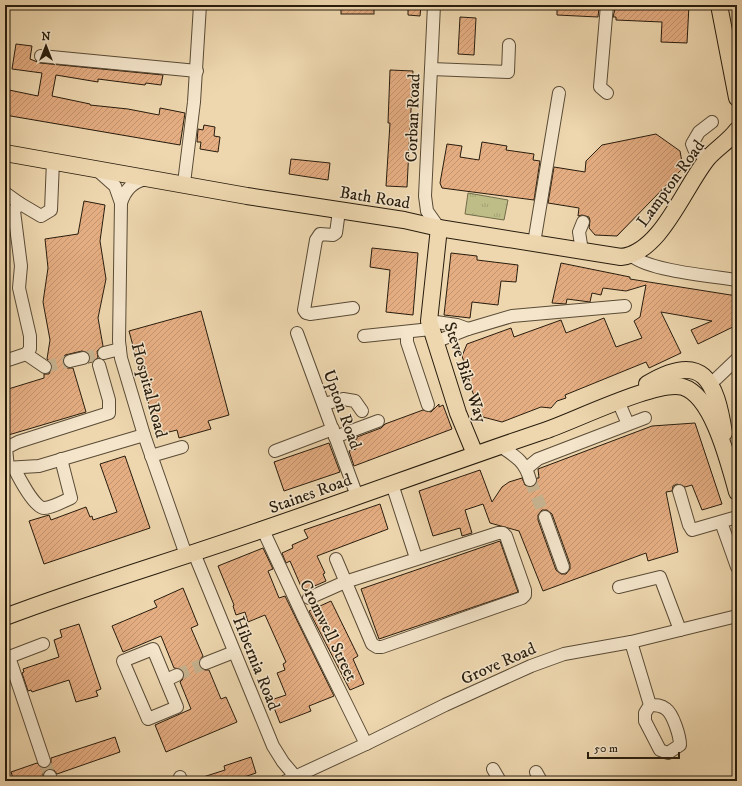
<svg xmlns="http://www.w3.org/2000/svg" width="742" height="786" viewBox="0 0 742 786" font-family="'IM FELL DW Pica',serif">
<defs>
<pattern id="grass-tufts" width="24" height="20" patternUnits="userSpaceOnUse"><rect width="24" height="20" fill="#bebd87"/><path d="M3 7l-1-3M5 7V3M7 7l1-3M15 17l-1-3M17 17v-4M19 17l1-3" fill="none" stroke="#a3a273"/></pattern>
<pattern id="building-hatch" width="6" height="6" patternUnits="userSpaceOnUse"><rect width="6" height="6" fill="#e5ad82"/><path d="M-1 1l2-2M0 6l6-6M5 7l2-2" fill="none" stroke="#c4946f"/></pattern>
</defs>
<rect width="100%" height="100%" fill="#eed7af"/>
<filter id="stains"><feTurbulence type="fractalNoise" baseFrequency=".005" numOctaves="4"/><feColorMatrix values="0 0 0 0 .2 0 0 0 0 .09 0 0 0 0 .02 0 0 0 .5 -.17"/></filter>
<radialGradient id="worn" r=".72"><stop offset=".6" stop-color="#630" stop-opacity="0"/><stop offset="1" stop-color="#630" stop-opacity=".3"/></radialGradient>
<!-- grass -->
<path fill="url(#grass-tufts)" stroke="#726c4a" d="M468,193L508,200L504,220L465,214Z"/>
<!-- building -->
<g fill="url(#building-hatch)" stroke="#271c0d" fill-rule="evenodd">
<rect x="341" y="5" width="33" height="9"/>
<path d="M408,5H421L420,16L408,15Z"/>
<path d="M557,5H597V8H599L598,17L557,15Z"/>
<path d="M616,5H689L687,43L661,42L662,22L616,20V17H613Z"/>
<path d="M460,17L476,18L474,55L458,54Z"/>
<path d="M16,44L32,46L30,59L40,63L163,75L161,85L146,83L145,85L98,79V82L56,75L52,96L90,104V105L128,109L159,115L160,108L185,113L180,145L5,115L9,90L38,96L42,73L12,69Z"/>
<path d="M390,70L413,71L407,187L386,186L390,123H388Z"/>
<path d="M204,125L215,127L214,136L220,137L218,152L200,149L201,142H197L198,129L203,130Z"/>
<path d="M656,134L680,151L683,168L617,236L595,235L589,228L590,221L589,217L582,215L578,216L579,208L548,203L554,167L585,172L586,161L602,145Z"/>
<path d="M482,142L507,146L506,150L534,154L533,160L540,161L534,200L442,188L440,183L447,144L462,146L460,157L479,160Z"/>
<path d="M291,159L330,163L328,180L289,174Z"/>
<path d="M84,201L105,205L100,241L106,279L98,318L103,346L97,351L98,358L92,362L88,363L90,360L89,353L82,351L65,355L63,362L67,368H73L86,412L5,436V390L44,378V374H49L52,368V363L47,359L50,340L43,302L48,268L45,239L78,234Z"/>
<path d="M372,248L418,253L413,315L386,312L390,270L370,267Z"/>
<path d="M451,253L477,256V260L518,265L516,282L501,281L498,305L472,302L470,318L444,315Z"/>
<path d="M561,263L630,277V279L737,296V325L698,344L691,330L712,321L661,312L681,353L649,368L646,362L565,395L566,398L557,401L551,408L541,407L502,422L483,417L468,381L470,380L462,356L467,344L511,328L514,337L561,320L566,333L604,318L616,347L642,338L634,321L640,317L646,285L626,291L603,288L601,295L592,293L590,302L567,299L566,304L552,303Z"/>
<path d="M201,311L229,415L208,421L211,429L179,438L177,430L157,435L129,331Z"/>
<path d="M439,404V407L443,405L452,429L354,466L349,451L356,449L353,441L357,439V437L381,428L385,424L423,410L431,412Z"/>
<path d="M695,423L722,504L702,510L692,485L685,487L677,484L673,486L672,491L666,492L678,552L648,561L646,553L543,591L519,531L490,523L483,504L465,510L472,533L462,536L460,528L433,536L419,491L480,470L492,502L502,487L509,482L522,478L525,485L528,487L535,485L537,478H539L538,469L652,426ZM542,510H547L552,514L570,564V569L566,574H561L556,570L538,520V515Z"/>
<path d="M329,443L340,472L284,491L274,462Z"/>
<path d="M125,456L150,528L44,564L29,521L49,515L51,520L86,507L90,517L92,516L93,520L117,512L100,464Z"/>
<path d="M380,504L388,529L317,556L325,573L323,574L326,581L303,591L290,561L286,563L282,553L293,548L292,545L308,538L304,530Z"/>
<path d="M500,541L518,592L379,639L361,589Z"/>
<path d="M263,548L273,569L268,571L279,598L285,596L334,696L309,706L311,711L280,723L271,700L286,695L277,673L285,670L283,664L286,662L265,615L248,622L245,612L236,615L233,606L234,605L218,566Z"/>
<path d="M183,588L198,625L191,628L203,656L199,662V666L205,670H209L221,699L226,697L237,722L166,752L155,725L191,709L180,682L183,679L184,672L181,669L174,668L161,636L123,652L112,626L157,607L154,601Z"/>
<path d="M331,601L358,656L353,659L364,684L350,690L309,611Z"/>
<path d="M79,624L101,689L96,691L98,696L76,702L69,680L32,692L31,690L28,691L22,673L24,672L23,669L59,657L54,640L62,637L60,630Z"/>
<path d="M115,737L120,752L57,774L53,769H48L43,773V779L36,781H14L11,772L37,763L42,768H47L51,763V758Z"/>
<path d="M251,757L256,773L232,781H197V779L225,770L224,766Z"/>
</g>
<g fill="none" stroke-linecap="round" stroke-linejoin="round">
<!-- minor-tunnel -->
<g stroke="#c6b28f" stroke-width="12" stroke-dasharray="12 6" stroke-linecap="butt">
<path d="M83,358L104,353"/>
<path d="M45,367L70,361"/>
<path d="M530,480L545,517"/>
<path d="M177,675L206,663"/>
<path d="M44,761L50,776"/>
</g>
<defs>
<g id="minor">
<path d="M434,5L425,196L427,211L439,228"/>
<path d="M607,5L600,87L607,93"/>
<path d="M41,56L197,71"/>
<path d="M431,69L508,72L509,45"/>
<path d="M708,159L694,149L692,144L699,132L712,122"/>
<path d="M97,170L115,186L121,203L119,341L121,358L144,435L186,555"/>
<path d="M184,183L194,102L200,5"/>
<path d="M5,193L19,203"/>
<path d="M121,203C125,190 133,181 147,179"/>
<path d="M339,211L336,233L333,235L320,234L316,240L304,310L306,313L310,314L353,308"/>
<path d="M534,243L559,93"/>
<path d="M582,251L579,232L583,222"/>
<path d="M632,256C651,271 711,276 737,280"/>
<path d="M429,321L457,325L468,329"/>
<path d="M407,332V342L428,405"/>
<path d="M297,333L357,496"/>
<path d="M364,336L431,329"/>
<path d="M435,342L468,329L512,316L625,306"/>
<path d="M104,353L120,349"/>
<path d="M26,354L45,367"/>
<path d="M5,361L26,354L30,349V336L19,288L21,266L14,211L19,203L41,216L51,210L53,161"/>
<path d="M70,361L83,358"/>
<path d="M716,379L737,359"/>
<path d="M618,401L628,424"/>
<path d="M324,404L343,399L355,401L362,411"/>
<path d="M335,437L378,421"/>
<path d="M500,446C515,456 525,461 530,480"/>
<path d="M275,451L333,429"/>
<path d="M151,456L182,447"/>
<path d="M5,468L39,466L144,435"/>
<path d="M8,468L6,448L18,442L109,413V400L99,365"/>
<path d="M14,468C18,476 35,509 44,508C52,508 64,501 71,498L61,459"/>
<path d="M527,468L538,459L645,418"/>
<path d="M392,484L416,558"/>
<path d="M679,491L689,525L692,530L737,517"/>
<path d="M545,517L563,567"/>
<path d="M721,522L737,567"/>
<path d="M263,530L302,614L366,744"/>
<path d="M194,553L273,746L283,762L299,781"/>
<path d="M619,587L660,577L680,630"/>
<path d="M309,598L345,582L498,533H503L506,536L525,590V595L522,598L382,647H377L372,644L336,559"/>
<path d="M631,642L650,705C656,705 661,705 666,709C673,714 680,736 680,745L668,753L660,750L645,721V713L650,705"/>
<path d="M43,644L9,657L44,761"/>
<path d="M153,649L177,707L148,719L123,661Z"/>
<path d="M206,663L234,652"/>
<path d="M166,680L177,675"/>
<path d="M493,769L500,781"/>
<path d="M536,772L541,781"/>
<path d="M50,776L51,781"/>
<path d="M180,777L181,781"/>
<path d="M286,781L366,744L445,705L531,666L564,654L631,642L737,616"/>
</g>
<g id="major">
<path d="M719,5L737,98"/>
<path d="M5,153L247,196L404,220L439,228L621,257C661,253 684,187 708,158C717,148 729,141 737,130"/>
<path d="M439,228L429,321L458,413L475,454"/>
<path d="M647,384C703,350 716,381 724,433"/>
<path d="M5,617C89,585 176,560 261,530C355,498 449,463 544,431C572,422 658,379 683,387C713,396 729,464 737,492"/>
</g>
</defs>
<!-- minor casing -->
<use href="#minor" stroke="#594b36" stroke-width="14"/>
<!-- major casing -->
<use href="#major" stroke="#271c0d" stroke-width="18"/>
<!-- minor -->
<use href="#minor" stroke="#f4e5cb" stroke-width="12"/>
<!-- major -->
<use href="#major" stroke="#eed7af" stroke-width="16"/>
</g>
<g text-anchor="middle" stroke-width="3" stroke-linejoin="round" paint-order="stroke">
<!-- street labels -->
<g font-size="17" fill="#271c0d" stroke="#f4e5cb">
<text transform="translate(412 118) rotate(-88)" y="6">Corban Road</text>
<text transform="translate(670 183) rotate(-54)" y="6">Lampton Road</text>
<text transform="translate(375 197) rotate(9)" y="6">Bath Road</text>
<text transform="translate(466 372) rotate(72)" y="6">Steve Biko Way</text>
<text transform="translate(150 390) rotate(75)" y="6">Hospital Road</text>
<text transform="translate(343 409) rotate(70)" y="6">Upton Road</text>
<text transform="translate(310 493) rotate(-20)" y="6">Staines Road</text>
<text transform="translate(329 630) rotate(64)" y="6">Cromwell Street</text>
<text transform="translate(257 663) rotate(68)" y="6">Hibernia Road</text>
<text transform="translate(498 663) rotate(-24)" y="6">Grove Road</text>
</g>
</g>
<!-- margin -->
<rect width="742" height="786" fill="none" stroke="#eed7af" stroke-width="20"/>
<rect x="6" y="6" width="730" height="774" fill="none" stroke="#271c0d" stroke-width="2"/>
<rect x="10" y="10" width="722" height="766" fill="none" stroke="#271c0d"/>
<!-- north arrow -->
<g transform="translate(46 46)" stroke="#f4e5cb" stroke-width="3" paint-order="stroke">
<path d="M0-3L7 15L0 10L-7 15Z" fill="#271c0d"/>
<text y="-6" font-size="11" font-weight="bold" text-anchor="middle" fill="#271c0d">N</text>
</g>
<!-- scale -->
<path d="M588 752v6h91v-6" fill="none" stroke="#271c0d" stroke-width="2"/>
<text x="594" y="752" font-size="12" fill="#271c0d" stroke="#f4e5cb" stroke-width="3" paint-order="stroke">50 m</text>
<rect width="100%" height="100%" filter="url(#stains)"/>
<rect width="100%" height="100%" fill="url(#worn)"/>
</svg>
